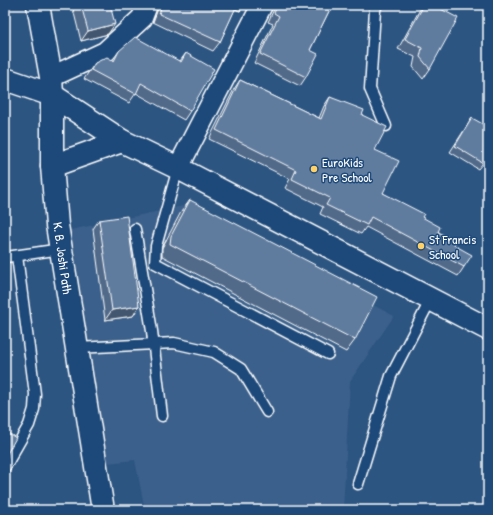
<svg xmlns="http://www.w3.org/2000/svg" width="493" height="515" viewBox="0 0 493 515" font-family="'Patrick Hand',sans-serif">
<rect width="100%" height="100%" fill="#2c5582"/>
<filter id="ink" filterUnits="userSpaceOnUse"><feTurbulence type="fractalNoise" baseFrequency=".025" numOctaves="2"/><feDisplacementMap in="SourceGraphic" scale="8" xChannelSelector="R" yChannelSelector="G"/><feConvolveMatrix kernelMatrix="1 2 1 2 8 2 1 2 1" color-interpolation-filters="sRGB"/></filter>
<g filter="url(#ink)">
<!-- built -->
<path fill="#3b618b" d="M183,206L394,316L350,381L343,510H145L135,460L108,463L66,231Z"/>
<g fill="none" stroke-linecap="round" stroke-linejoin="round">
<defs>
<g id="service">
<path d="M377,5L375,10L370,89L386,126"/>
<path d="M178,168L156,246L155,263L328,354"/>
<path d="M135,229L152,331L162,416"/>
<path d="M6,257L34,253L61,249"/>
<path d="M77,348L174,343L214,352L241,369L267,412"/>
<path d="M5,467L29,425L34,409L35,394L17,256"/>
<path d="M358,484L391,376L431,299"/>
</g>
<g id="minor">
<path d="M51,77L105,52L142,18L147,5"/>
<path d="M178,168L262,5"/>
</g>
<path id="tertiary" d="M38,5L51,77L52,95"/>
<path id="secondary" d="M5,79L52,95"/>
<g id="primary">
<path d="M52,95L122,141L178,168L488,329"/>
<path d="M52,95V166L57,225L103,510"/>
<path d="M52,166L122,141"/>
</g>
</defs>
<!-- service casing -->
<use href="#service" stroke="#fff" stroke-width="13"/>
<!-- minor casing -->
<use href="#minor" stroke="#fff" stroke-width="23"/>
<!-- tertiary casing -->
<use href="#tertiary" stroke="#fff" stroke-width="25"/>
<!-- secondary casing -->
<use href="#secondary" stroke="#fff" stroke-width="25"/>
<!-- primary casing -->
<use href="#primary" stroke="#fff" stroke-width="25"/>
<!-- service -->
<use href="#service" stroke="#1f4a7a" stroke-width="10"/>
<!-- minor -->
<use href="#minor" stroke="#1f4a7a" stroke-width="20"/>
<!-- tertiary -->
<use href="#tertiary" stroke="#1f4a7a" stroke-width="22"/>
<!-- secondary -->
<use href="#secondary" stroke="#1f4a7a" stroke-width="22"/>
<!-- primary -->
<use href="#primary" stroke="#1f4a7a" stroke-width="22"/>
</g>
<!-- wall -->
<g fill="#516b89" stroke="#fff">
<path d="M72,5H110L108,34L81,41Z"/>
<path d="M158,5H244L240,11L235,9L220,42L213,51L153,22L158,9Z"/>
<path d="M276,5H332L310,50L306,77L300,86L254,63L273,24L268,22Z"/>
<path d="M423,5H433L430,69L423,79L413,67L415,57L398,49L419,11Z"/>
<path d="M119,51L180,61L186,53L190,111L184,120L136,93L129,103L84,79L88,73L95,63L112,61Z"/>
<path d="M240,80L319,118L324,106L330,97L362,115L375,150L383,193L422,217L454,245L464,267L458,276L366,227L361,234L320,214L323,207L285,188L290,179L209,139L234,89Z"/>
<path d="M472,118L483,163L478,169L450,152Z"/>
<path d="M190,200L355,340L346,352L162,256V248L181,212Z"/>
<path d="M99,220L139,306L133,316L105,320L93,229Z"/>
</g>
<!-- shaded-wall -->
<g fill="#42576f" stroke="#fff">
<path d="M236,5H244L240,11L233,8Z"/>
<path d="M115,24L108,34L81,41L88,31Z"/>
<path d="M139,306L133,316L105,320L112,310Z"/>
</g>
<!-- building -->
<g fill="#5e7c9f" stroke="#fff">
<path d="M81,5H110L115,24L88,31Z"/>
<path d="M162,5H237L220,42L159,14Z"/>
<path d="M278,5H332L310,50L318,54L306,77L260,54L279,16L274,13Z"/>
<path d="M424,5H433L458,18L430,69L420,57L422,48L405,39Z"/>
<path d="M135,37L181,62L186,53L214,69L190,111L141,83L136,94L91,70L95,63L107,57L114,61L119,51Z"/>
<path d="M240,80L321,119L330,97L364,110L362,115L387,127L375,150L399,161L383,193L424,214L422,217L440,227L438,232L456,241L454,245L472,255L464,267L371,217L367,225L326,205L330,198L292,179L296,170L216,130Z"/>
<path d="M472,118L488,127V154L483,163L455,146Z"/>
<path d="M190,200L377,297L355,340L170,244L171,236Z"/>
<path d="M127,216L139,306L112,310L99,220Z"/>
<path d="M5,431L16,438L8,452L7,457L5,461Z"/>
</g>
</g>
<!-- markers -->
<g fill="#ffd166" stroke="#1f4a7a" stroke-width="1.5">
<circle cx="314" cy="169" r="4"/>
<circle cx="421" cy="246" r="4"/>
</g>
<g text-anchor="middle" stroke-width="3" stroke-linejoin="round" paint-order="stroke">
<!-- poi labels -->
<g font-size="13" fill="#fff" stroke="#1f4a7a" text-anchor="start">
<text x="322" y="167">EuroKids<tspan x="322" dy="15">Pre School</tspan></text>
<text x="429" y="244">St Francis<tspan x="429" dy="15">School</tspan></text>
</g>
<!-- street labels -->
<g font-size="13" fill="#fff" stroke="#1f4a7a">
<text transform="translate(63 258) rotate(82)" y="5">K. B. Joshi Path</text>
</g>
</g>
<!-- margin -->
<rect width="493" height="515" fill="none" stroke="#1f4a7a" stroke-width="20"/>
<rect x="10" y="10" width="473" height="495" fill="none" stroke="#fff" stroke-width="1.5" filter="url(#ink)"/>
</svg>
